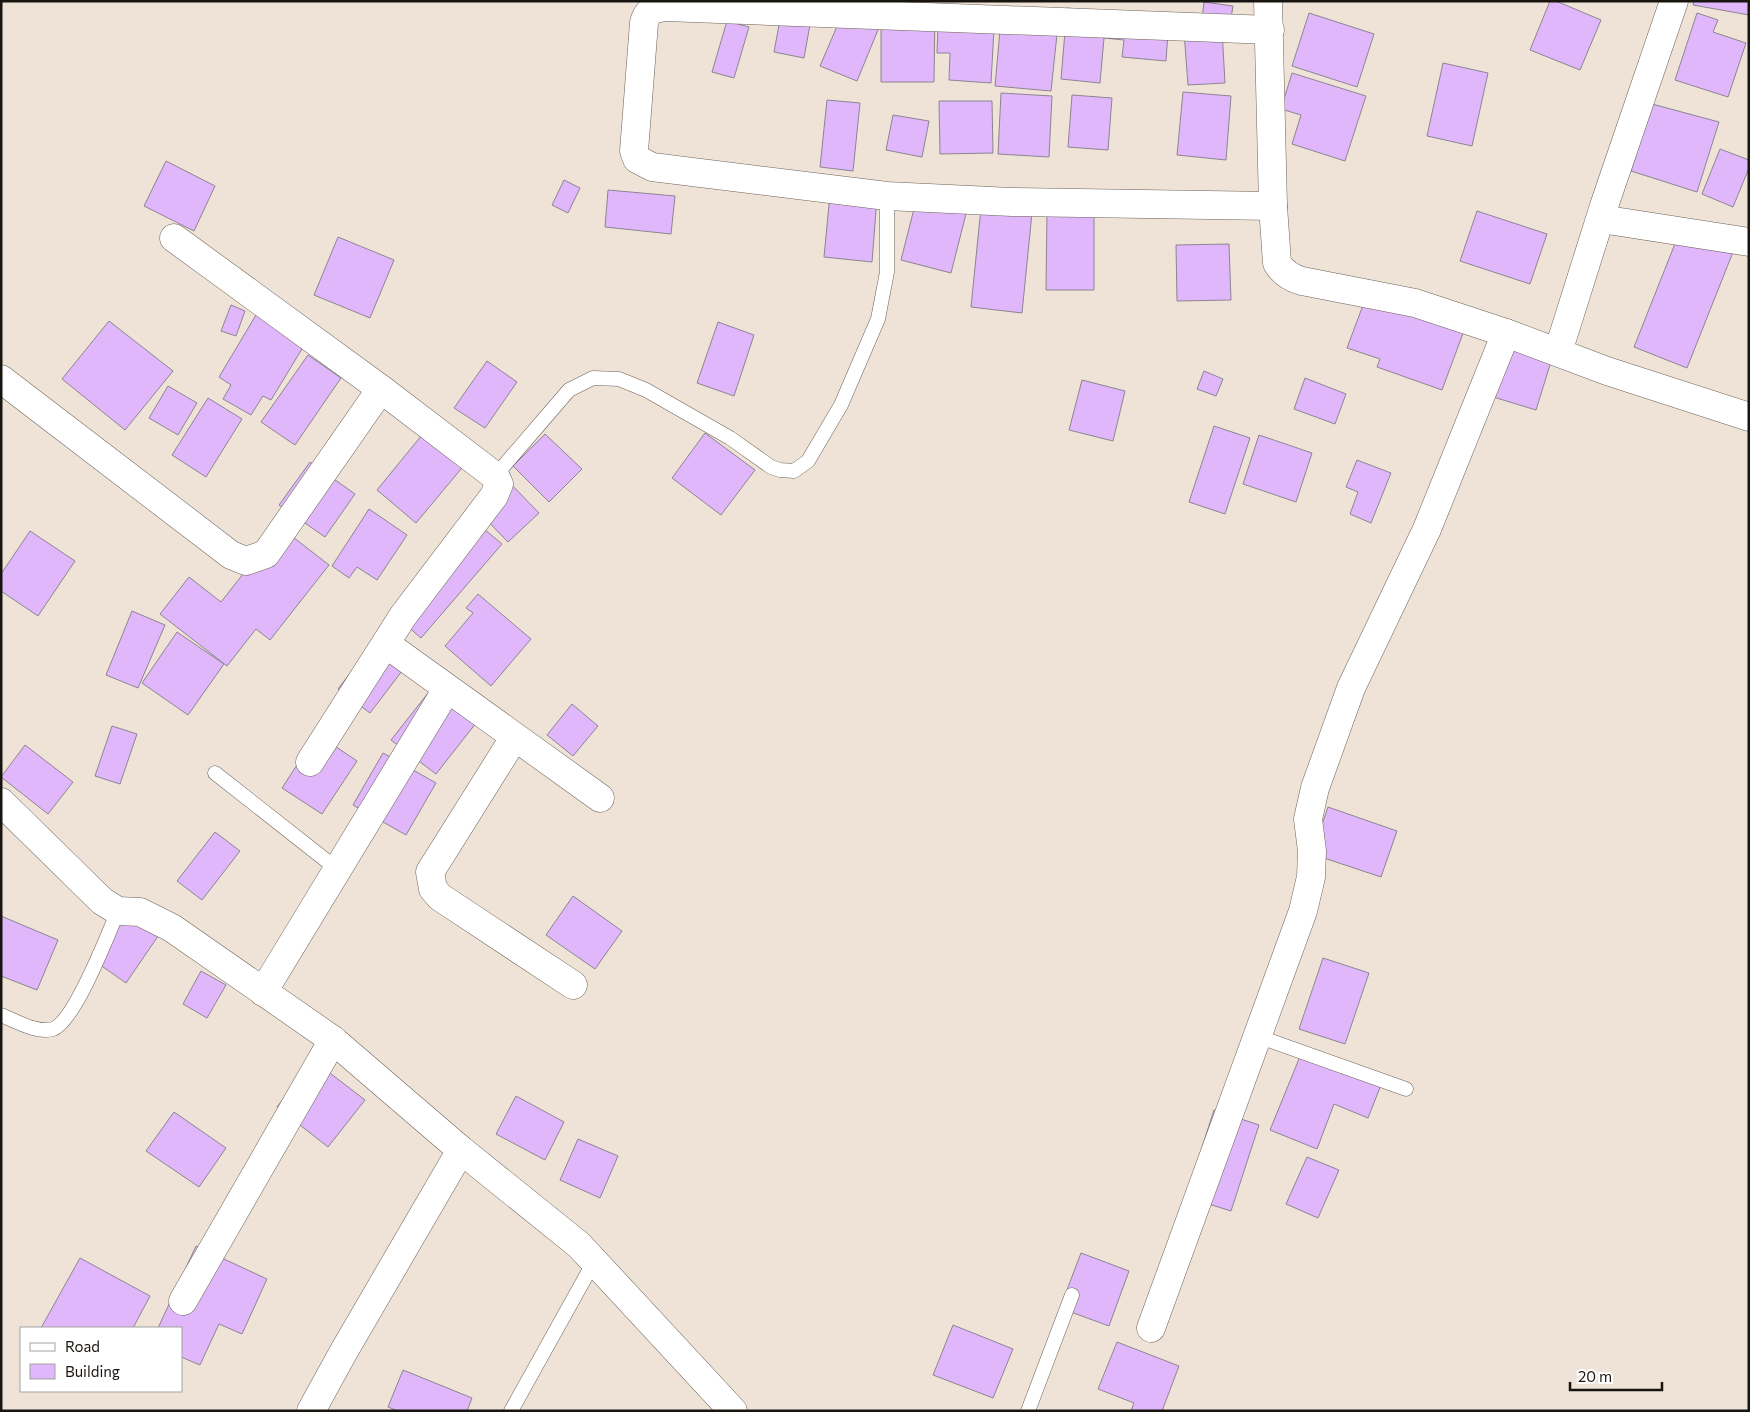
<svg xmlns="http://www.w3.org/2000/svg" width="1750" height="1412" viewBox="0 0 1750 1412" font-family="Commissioner,sans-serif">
<rect width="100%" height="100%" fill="#efe3d8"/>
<!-- building -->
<g fill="#dfb7fa" stroke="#8c8591">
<path d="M1550,1H1556L1601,20L1580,70L1530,50Z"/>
<path d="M1694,1H1749V15L1693,5Z"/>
<path d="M1204,2L1233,6L1229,31L1201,27Z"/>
<path d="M1067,8L1169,18L1166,61L1122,57L1124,40L1104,38L1100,83L1061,79Z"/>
<path d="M844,10L880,25L857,81L820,66Z"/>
<path d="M881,11L935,12L934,82H881Z"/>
<path d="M1309,13L1374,34L1357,87L1292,66Z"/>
<path d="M1697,13L1718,20L1713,32L1746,43L1728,97L1675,80Z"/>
<path d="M781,14L811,19L804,58L774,52Z"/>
<path d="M1001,19L1058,25L1051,91L995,86Z"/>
<path d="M727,21L749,27L734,78L712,72Z"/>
<path d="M938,26L994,29L991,83L949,80L950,53H937Z"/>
<path d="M1222,30L1225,83L1188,85L1184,32Z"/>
<path d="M1443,63L1488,73L1472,146L1427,136Z"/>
<path d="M1292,73L1366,96L1345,161L1292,144L1301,115L1281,109Z"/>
<path d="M1183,92L1231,96L1226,160L1177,155Z"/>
<path d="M1001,93L1052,96L1049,157L998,154Z"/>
<path d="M1072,95L1112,98L1108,150L1068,147Z"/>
<path d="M827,100L860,103L853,171L820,167Z"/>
<path d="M939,101H992L993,153L940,154Z"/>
<path d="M1652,104L1719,122L1697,192L1631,171Z"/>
<path d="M893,115L929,121L922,157L886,150Z"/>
<path d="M1720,149L1749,160V168L1733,207L1702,194Z"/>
<path d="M166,161L215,186L194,231L144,206Z"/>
<path d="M564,180L580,188L568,213L552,205Z"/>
<path d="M608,190L675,196L671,234L605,227Z"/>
<path d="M918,193L968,206L951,273L901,260Z"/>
<path d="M830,194L877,198L872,262L824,257Z"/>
<path d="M982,198L1033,203L1022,313L971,307Z"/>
<path d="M1047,209H1094V290H1046Z"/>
<path d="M1477,211L1547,234L1530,284L1460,261Z"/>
<path d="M1684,221L1737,242L1687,368L1634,347Z"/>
<path d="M338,237L394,260L370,318L314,295Z"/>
<path d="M1229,244L1231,300L1177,301L1176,245Z"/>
<path d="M1372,281L1465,328L1442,390L1377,367L1380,359L1347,348Z"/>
<path d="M231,305L245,311L236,336L221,331Z"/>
<path d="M259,310L308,339L271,400L263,396L251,415L223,399L231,385L219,377Z"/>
<path d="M109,321L173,371L125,430L62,379Z"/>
<path d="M718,322L754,335L734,396L697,383Z"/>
<path d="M1508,338L1554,352L1536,410L1490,396Z"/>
<path d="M308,355L341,378L295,445L261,422Z"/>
<path d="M487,361L517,382L485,428L454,408Z"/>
<path d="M1204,371L1223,379L1216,396L1197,389Z"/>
<path d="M1305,378L1346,394L1335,424L1294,409Z"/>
<path d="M1082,380L1125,391L1113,441L1069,430Z"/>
<path d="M168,386L197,403L178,435L149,418Z"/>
<path d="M208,398L242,419L206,477L172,455Z"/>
<path d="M1214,426L1250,438L1225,514L1189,502Z"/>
<path d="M426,430L466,463L416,523L377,490Z"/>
<path d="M705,433L755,470L721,515L672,478Z"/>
<path d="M545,434L582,469L549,502L513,466Z"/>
<path d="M1259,435L1312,453L1296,502L1243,484Z"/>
<path d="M1357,460L1391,473L1371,523L1350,514L1358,492L1346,487Z"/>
<path d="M310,462L355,494L325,537L279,505Z"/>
<path d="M506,479L539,513L508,542L475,508Z"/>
<path d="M369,509L407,535L377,580L357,567L349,578L332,566Z"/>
<path d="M472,519L502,544L421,638L391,612Z"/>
<path d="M280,527L329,565L270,640L256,629L227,666L160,614L189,577L221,602Z"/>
<path d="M30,531L75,561L38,616L1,591V574Z"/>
<path d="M478,594L531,639L491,686L445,646L473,613L466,608Z"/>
<path d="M132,611L165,625L138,688L106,675Z"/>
<path d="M177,632L224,664L188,715L142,683Z"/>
<path d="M370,647L402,671L370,713L338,689Z"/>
<path d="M436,683L480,718L436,774L391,740Z"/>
<path d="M572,704L598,726L573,756L547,735Z"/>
<path d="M112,726L137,734L120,784L95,776Z"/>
<path d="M317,734L357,761L322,814L282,788Z"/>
<path d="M25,745L73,782L48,814L1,777Z"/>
<path d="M383,753L436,783L406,835L353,805Z"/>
<path d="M1328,807L1397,831L1381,877L1312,854Z"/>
<path d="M215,832L240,851L202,900L177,881Z"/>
<path d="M573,896L622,931L595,969L546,935Z"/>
<path d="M131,904L165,926L126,983L93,960Z"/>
<path d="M1,916L58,940L37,990L1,976Z"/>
<path d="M1323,958L1369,973L1345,1044L1299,1029Z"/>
<path d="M201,971L226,985L207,1018L183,1004Z"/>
<path d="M1301,1054L1381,1085L1368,1118L1334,1104L1317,1149L1270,1130Z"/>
<path d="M313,1060L365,1100L328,1147L277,1107Z"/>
<path d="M516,1096L564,1122L545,1160L496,1134Z"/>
<path d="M1214,1110L1259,1125L1231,1211L1186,1197Z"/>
<path d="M174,1112L226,1148L199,1187L146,1151Z"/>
<path d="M578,1139L618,1156L600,1198L560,1180Z"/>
<path d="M1307,1157L1339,1170L1318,1218L1286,1204Z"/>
<path d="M196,1246L267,1279L242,1334L219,1324L200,1365L181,1357V1328H158Z"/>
<path d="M1081,1253L1129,1271L1109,1326L1060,1308Z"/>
<path d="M80,1258L150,1296L133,1328H41Z"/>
<path d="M953,1325L1013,1349L993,1398L933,1375Z"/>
<path d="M1117,1342L1179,1366L1162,1411H1131L1134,1403L1098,1389Z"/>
<path d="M403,1370L472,1398L467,1411H398L388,1407Z"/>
</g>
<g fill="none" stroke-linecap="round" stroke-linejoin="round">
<defs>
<g id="service">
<path d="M495,476L569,390L593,378L619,379L646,390L730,438L771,467L780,470L794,471L808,461L841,405L878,319L887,272V196"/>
<path d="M215,773L337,869"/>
<path d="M1,1015C16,1021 38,1034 53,1029C75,1021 108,934 118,911"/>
<path d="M1257,1036L1406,1089"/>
<path d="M511,1411L595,1260"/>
<path d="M1028,1411L1072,1295"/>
</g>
<g id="minor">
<path d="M1270,30L666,7C653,9 647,10 644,23L634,151L637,159L652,167L887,196L1012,202L1273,206"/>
<path d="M1601,219L1749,242"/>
<path d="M174,238L381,389L495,476L499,484L494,496L403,616L310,762"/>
<path d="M1506,333L1607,371L1749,417"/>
<path d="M1558,352L1604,206L1674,1"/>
<path d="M1,379L231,555L246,561L266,554L381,389"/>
<path d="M386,644L600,798"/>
<path d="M514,738L430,872L433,889L440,897L573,985"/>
<path d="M1,802L102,901L118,911L140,912L172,928L333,1040L461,1150L579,1245L733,1411"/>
<path d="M263,992L447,689"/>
<path d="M183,1301L333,1040"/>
<path d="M1151,1328L1303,911L1311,877L1312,851L1308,819L1315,788L1351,688L1427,529L1506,333L1415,303L1302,281C1291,278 1283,273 1277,263L1273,206L1268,1"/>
<path d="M311,1411L344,1351L461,1150"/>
</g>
</defs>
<!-- service casing -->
<use href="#service" stroke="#6c6258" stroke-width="15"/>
<!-- minor casing -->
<use href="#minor" stroke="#6c6258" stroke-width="29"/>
<!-- service -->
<use href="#service" stroke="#fff" stroke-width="14"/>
<!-- minor -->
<use href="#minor" stroke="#fff" stroke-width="28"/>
</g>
<!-- border -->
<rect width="1750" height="1412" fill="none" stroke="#181410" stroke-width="5"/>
<!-- legend -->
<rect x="20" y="1327" width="162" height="65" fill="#ffffff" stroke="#a3a19f"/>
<rect x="30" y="1343" width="25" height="8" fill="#ffffff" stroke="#a3a19f"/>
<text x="65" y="1352" font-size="15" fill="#181410">Road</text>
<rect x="30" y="1364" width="25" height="15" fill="#dfb7fa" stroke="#a3a19f"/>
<text x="65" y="1377" font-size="15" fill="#181410">Building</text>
<!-- scale -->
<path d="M1570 1382v8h92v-8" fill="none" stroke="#181410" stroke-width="2.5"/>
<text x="1578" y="1382" font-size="15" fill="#181410" stroke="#ffffff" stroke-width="4" paint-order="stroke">20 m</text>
</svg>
